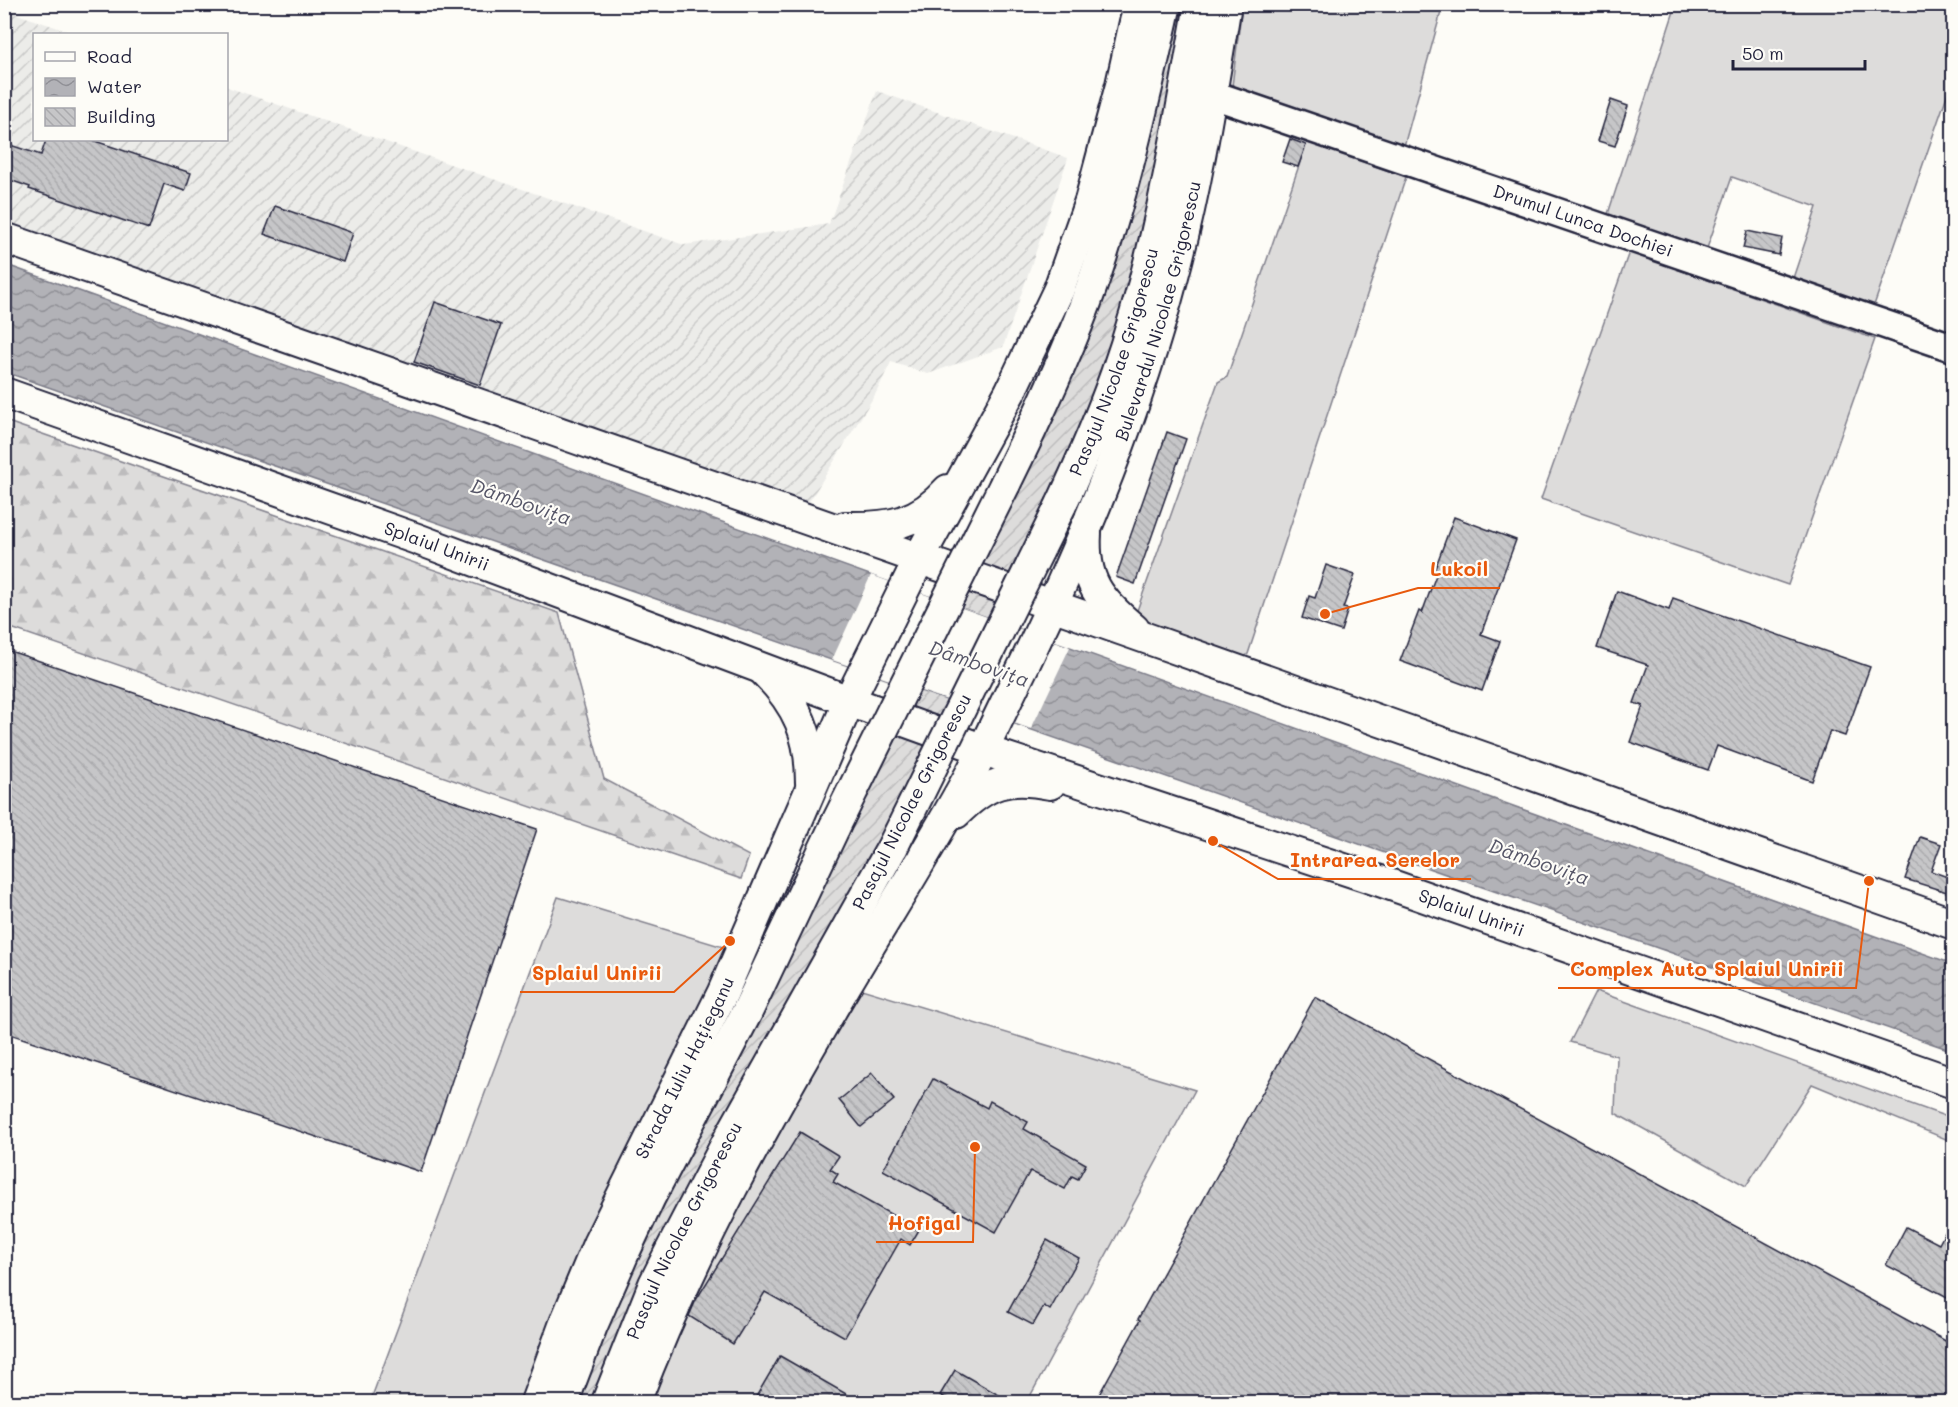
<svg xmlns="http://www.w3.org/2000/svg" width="1958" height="1407" viewBox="0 0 1958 1407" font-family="Mali,sans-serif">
<defs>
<pattern id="industrial-furrows" width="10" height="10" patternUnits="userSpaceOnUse" patternTransform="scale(1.5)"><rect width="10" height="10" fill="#ecece9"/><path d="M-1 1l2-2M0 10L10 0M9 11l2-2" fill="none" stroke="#cacac9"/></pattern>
<pattern id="forest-firs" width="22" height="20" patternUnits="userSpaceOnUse" patternTransform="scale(1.5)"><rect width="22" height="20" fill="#dddcdb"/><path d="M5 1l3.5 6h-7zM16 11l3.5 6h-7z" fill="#bdbcbd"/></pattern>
<pattern id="garden-furrows" width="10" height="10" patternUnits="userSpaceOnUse" patternTransform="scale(1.5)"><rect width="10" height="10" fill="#dddcdb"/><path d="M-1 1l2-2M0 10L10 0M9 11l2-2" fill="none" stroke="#bdbcbd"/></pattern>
<pattern id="water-waves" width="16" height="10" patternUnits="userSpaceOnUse" patternTransform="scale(1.5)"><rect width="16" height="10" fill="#b2b2b7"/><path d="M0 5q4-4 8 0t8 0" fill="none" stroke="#909096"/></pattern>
<pattern id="building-back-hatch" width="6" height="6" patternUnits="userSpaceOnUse" patternTransform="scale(1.5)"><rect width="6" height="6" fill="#c6c6c8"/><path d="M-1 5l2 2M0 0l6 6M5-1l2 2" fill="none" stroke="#aaaaad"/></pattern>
</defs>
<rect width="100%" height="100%" fill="#fdfcf7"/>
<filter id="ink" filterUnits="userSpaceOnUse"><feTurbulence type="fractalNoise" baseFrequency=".0167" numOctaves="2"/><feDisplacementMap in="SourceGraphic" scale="12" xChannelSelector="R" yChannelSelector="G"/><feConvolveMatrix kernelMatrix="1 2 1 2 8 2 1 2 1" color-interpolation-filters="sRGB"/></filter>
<g filter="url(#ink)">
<!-- industrial -->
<path fill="url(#industrial-furrows)" d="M5,10L76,34H34V140H226L227,87L684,245L829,224L877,91L1068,158L1003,347L928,374L891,362L876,393L809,502L709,468L647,455L5,229Z"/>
<!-- grass -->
<g fill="#dddcdb" stroke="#807f8b" stroke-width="1.5">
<path d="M1242,5H1443L1404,146L1232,86Z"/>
<path d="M1676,5H1953V78L1871,314L1791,284L1817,207L1732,177L1705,254L1606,220Z"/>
<path d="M1307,142L1406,177L1248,654L1243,658L1134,619L1218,382L1227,377Z"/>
<path d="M1629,252L1875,339L1788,585L1541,499Z"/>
<path d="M558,897L1195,1090L1027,1402H370Z"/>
<path d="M1596,991L1953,1119V1142L1812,1084L1746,1186L1615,1113L1617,1056L1570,1042Z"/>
</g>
<!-- forest -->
<path fill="url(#forest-firs)" stroke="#807f8b" stroke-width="1.5" d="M5,421L559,613L604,779L749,856L741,879L5,626Z"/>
<!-- garden -->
<path fill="url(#garden-furrows)" stroke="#807f8b" stroke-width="1.5" d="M1173,5H1190L1147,231L1089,410L978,646L596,1402H577L616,1298L1054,397Z"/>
<!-- water -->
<path fill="url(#water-waves)" stroke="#787885" stroke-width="1.5" d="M4,264L1953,964V1051L5,372Z"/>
<!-- pier -->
<path fill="#fdfcf7" d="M871,575L1070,647L1031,729L832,660Z"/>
<!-- building -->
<g fill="url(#building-back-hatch)" stroke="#22223b" stroke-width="1.5">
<path d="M1611,100L1628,106L1615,146L1598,141Z"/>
<path d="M1290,139L1306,145L1298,167L1282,162Z"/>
<path d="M46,140H92L191,173L185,191L164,184L149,229L29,189L30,187L4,178V143L41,155Z"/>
<path d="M275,206L353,233L343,262L264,234Z"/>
<path d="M1747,231L1782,238L1779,255L1743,248Z"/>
<path d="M435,302L501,325L480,385L414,362Z"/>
<path d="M1167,432L1186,439L1135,584L1116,577Z"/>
<path d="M1454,517L1516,540L1481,634L1500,641L1482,691L1400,661L1419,611L1422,613L1436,575L1433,574Z"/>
<path d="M1326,565L1355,575L1343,608L1348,609L1341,631L1302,618L1309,596L1315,598Z"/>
<path d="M1617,591L1669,610L1673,598L1870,667L1845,736L1830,731L1812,781L1717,746L1708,770L1630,742L1643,706L1634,703L1648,665L1597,648Z"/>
<path d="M4,649L537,829L421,1172L4,1032Z"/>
<path d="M1920,837L1941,844L1931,871L1953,879V894L1905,879Z"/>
<path d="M1315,997L1953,1345V1402H1095L1140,1320L1138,1319Z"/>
<path d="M872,1073L894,1100L861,1127L839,1100Z"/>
<path d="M933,1079L987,1108L990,1101L1028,1122L1024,1129L1086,1164L1078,1179L1072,1176L1065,1189L1030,1171L996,1232L883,1170Z"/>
<path d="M800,1132L839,1156L830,1169L838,1174L833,1182L919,1230L910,1245L901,1239L845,1337L765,1292L733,1344L689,1316L696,1300Z"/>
<path d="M1953,1217V1300L1886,1265L1906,1227L1939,1244Z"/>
<path d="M1047,1240L1079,1258L1050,1310L1044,1306L1033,1325L1008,1312Z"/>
<path d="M780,1356L860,1402H753Z"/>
<path d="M955,1370L1011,1402H953L940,1395Z"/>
</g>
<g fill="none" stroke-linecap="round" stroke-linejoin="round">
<defs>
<g id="tertiary">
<path id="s1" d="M1211,94L1954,348"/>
</g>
<g id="secondary">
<path d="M4,238L1143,637L1954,924"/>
<path id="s2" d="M4,393L417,539L849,701L1001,756L1380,881L1954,1083"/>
<path d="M1005,484C1034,425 1062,366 1085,305C1121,207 1143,106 1166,4"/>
<path id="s3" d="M1061,505C1081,462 1100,419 1116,374C1158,255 1178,129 1200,4"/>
<path d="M845,527C890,528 918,524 948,490"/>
<path d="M1086,533C1083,581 1099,600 1134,629"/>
<path d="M764,671C798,705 811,735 811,783"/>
<path d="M956,813C986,783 1008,775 1050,784"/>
<path id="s4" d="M536,1402L565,1323L598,1244L723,992L849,701L925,547L1010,392L1059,289L1090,201L1121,85L1139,4"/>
<path d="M563,1402L592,1326L623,1255L650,1197L747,1012L835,826"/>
<path id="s5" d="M607,1402L654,1284L670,1252L732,1133L893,846"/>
<path id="s6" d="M635,1402C690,1256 767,1119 846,985C888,914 932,845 971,773C990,737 1007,699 1025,663C1085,538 1138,410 1173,276C1197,187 1211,95 1226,4"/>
</g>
</defs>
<!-- tertiary casing -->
<use href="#tertiary" stroke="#22223b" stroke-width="32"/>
<!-- secondary casing -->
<use href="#secondary" stroke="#22223b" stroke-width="34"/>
<!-- tertiary -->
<use href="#tertiary" stroke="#fdfcf7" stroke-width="27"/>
<!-- secondary -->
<use href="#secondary" stroke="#fdfcf7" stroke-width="30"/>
<defs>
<g id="secondary-bridge">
<path d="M835,826L1005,484"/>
<path d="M893,846L1061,505"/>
</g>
</defs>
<!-- secondary-bridge casing -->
<use href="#secondary-bridge" stroke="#22223b" stroke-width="34" stroke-linecap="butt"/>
<!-- secondary-bridge -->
<use href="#secondary-bridge" stroke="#fdfcf7" stroke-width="30"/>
</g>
</g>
<g text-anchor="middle" stroke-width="4.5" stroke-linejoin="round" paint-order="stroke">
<!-- street labels -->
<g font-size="18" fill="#22223b" stroke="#fdfcf7">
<text dy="6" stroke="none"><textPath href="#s1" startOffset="393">Drumul Lunca Dochiei</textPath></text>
<text dy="6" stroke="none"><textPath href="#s6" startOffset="1214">Bulevardul Nicolae Grigorescu</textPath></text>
<text dy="6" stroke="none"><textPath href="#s3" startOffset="153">Pasajul Nicolae Grigorescu</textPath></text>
<text dy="6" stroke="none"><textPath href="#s2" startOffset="459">Splaiul Unirii</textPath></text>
<text transform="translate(912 802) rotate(-63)" y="6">Pasajul Nicolae Grigorescu</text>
<text dy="6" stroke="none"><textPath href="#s2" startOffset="1557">Splaiul Unirii</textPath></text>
<text dy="6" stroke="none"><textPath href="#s4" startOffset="366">Strada Iuliu Hațieganu</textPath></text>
<text dy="6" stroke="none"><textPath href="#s5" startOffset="188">Pasajul Nicolae Grigorescu</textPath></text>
</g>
<!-- water labels -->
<g font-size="20" font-style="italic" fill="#545466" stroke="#fdfcf7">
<text transform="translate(521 502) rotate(19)" y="7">Dâmbovița</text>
<text transform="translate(979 664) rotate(19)" y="7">Dâmbovița</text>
<text transform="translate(1539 862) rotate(19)" y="7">Dâmbovița</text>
</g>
</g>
<!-- callouts -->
<path fill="none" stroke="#e8590c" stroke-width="2" d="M1325 614L1418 588H1500M1213 841L1278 879H1471M1869 881L1856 988H1558M730 941L674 992H520M975 1147L973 1242H876"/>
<g fill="#e8590c" stroke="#fdfcf7" stroke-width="2">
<circle cx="1325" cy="614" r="6"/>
<circle cx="1213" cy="841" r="6"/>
<circle cx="1869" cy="881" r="6"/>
<circle cx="730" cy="941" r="6"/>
<circle cx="975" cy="1147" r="6"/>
</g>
<g font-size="20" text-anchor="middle" font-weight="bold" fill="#e8590c" stroke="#fdfcf7" stroke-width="4.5" stroke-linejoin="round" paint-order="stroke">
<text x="1459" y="576">Lukoil</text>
<text x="1375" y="867">Intrarea Serelor</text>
<text x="1707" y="976">Complex Auto Splaiul Unirii</text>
<text x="597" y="980">Splaiul Unirii</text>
<text x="924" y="1230">Hofigal</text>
</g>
<!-- margin -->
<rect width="1958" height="1407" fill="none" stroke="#fdfcf7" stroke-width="24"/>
<rect x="12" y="12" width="1934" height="1383" fill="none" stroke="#22223b" stroke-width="2" filter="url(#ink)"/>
<!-- legend -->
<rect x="33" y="33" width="195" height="108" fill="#fdfcf7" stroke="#a5a5ac" stroke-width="1.5"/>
<rect x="45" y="52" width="30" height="9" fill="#fdfcf7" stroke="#a5a5ac" stroke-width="1.5"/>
<text x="87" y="63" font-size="18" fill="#22223b">Road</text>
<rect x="45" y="78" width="30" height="18" fill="url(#water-waves)" stroke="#a5a5ac" stroke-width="1.5"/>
<text x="87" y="93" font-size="18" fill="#22223b">Water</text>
<rect x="45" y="108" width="30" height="18" fill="url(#building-back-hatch)" stroke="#a5a5ac" stroke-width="1.5"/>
<text x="87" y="123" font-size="18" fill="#22223b">Building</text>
<!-- scale -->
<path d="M1733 60v9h132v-9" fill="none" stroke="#22223b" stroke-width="3"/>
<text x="1742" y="60" font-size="18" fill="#22223b" stroke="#fdfcf7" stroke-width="4.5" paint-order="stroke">50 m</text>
</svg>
